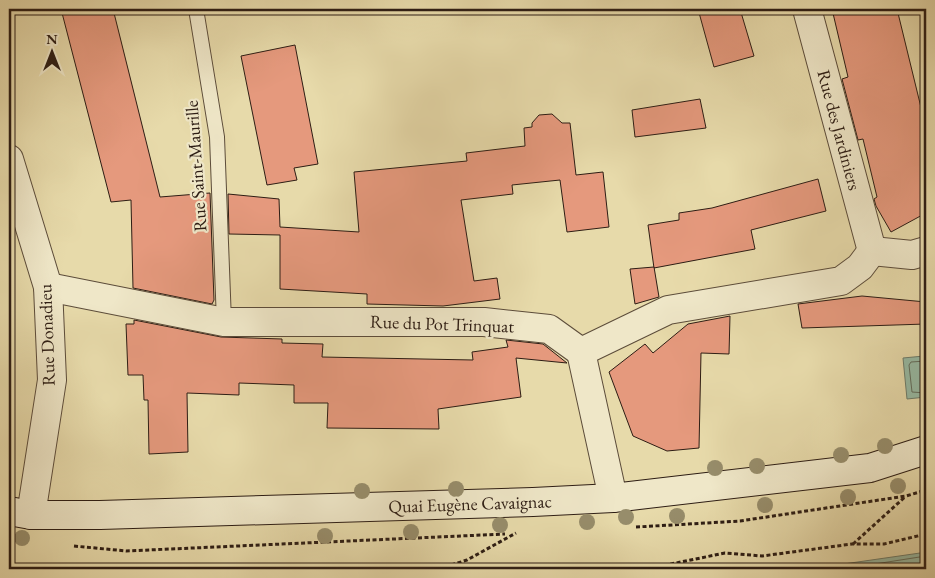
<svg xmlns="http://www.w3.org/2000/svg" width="935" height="578" viewBox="0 0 935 578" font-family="'EB Garamond',serif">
<rect width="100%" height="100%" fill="#e7daaa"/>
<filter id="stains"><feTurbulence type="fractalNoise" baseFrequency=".004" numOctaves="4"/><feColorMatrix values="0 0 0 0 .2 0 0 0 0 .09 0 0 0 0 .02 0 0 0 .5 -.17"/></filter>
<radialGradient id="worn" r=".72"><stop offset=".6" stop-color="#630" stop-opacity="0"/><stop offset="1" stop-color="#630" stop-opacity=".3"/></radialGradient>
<!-- water -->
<g fill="#97bba5" stroke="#6d7c6b">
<path d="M924,356L926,397L907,399L903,358Z"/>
<path d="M926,551V569H809L920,553Z"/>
</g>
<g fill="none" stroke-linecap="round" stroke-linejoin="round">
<!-- shore -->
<g stroke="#626c5c" stroke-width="1">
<path d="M926,361L911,362L909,365L912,392L926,393"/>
<path d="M843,569L926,556"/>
</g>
</g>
<!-- building -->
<g fill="#e5997d" stroke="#2d1d14">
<path d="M61,9H113L160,197L210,193L214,300L212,304L133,288L131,200L111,202Z"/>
<path d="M698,9H740L754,56L714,67Z"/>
<path d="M832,9H897L926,128V213L891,232L876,206L874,199L877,197L863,139L858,140L842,79L848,77Z"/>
<path d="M295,45L318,164L294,168L297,180L267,185L241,56Z"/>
<path d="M700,99L706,128L635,137L632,110Z"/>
<path d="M552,114L562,123H570L576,175L603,172L609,227L567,232L560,180L512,185L513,194L461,200L474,281L497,278L500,299L443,306L367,304V294L280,289V235L229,234L228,194L279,199L280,227L359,232L354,172L467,161L466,153L525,146L524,128L532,127V123L539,115Z"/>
<path d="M818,179L826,211L751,230L755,249L654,268L648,225L679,220V213L712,208Z"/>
<path d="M654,267L659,297L635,304L630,269Z"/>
<path d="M862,296L926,302V324L802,328L798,304Z"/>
<path d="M730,316L729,354L701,353L699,448L667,451L633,436L609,372L645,344L653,353L688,324Z"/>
<path d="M134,320L221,337L282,339V343L323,344L322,357L473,360L472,352L508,347L506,340L543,344L567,363L516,358L521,397L438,409L439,429L327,428L328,403H294V385L239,383V395L187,393L188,452L149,454L148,400H144L143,375H128L126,324H134Z"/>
</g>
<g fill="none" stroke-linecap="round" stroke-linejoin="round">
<defs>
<path id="lane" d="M196,9L217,137L224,322"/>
<g id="street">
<path d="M807,9L872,251"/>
<path d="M9,159L48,287L52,380L31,515"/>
<path d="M872,251L912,255L926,251"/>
<path d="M48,287L224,322H484L549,329L581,352L668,310L841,281L860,267L872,251"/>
<path d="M581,352L613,498"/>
</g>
<path id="secondary" d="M9,511L31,515H100L533,502L613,498L870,468L926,450"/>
</defs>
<!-- lane casing -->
<use href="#lane" stroke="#5c4c3a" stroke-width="16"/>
<!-- street casing -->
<use href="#street" stroke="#5c4c3a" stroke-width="30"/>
<!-- secondary casing -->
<use href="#secondary" stroke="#2d1d14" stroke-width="30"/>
<!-- path -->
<g stroke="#2d1d14" stroke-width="3" stroke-dasharray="4 2.5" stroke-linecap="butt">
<path d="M636,527L740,521L906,496L926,490"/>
<path d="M853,544L906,496"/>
<path d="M74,546L126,551L505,534"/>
<path d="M439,569L467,560L516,533"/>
<path d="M625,569L666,565L725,553L762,556L852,544H884L926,534"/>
</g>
<!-- lane -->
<use href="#lane" stroke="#efe7c8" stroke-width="14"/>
<!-- street -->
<use href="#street" stroke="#efe7c8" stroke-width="28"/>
<!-- secondary -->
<use href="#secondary" stroke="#efe7c8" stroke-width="28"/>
</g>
<!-- trees -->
<g fill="#978d6b">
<circle cx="885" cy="446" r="8"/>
<circle cx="841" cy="455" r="8"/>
<circle cx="757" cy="466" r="8"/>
<circle cx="715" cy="468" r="8"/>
<circle cx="898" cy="486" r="8"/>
<circle cx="456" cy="489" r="8"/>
<circle cx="362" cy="491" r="8"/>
<circle cx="848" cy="497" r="8"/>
<circle cx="765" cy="505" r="8"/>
<circle cx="677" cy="516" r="8"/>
<circle cx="626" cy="517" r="8"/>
<circle cx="587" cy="522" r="8"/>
<circle cx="500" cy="525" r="8"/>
<circle cx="411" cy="532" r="8"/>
<circle cx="325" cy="536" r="8"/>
<circle cx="22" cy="538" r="8"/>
</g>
<g text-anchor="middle" stroke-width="4.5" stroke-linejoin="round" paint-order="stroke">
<!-- street labels -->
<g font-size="18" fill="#2d1d14" stroke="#efe7c8">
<text transform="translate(839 130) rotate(75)" y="6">Rue des Jardiniers</text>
<text transform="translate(196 166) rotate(-94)" y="6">Rue Saint-Maurille</text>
<text transform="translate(442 324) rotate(2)" y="6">Rue du Pot Trinquat</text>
<text transform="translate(47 335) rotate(-92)" y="6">Rue Donadieu</text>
<text transform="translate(470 504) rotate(-2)" y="6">Quai Eugène Cavaignac</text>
</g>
</g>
<!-- margin -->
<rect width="935" height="578" fill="none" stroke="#e7daaa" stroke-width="30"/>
<rect x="10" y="10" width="915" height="558" fill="none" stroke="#2d1d14" stroke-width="2.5"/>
<rect x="15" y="15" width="905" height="548" fill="none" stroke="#2d1d14"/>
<!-- north arrow -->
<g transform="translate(52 52)" stroke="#efe7c8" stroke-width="4" paint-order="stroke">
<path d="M0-4L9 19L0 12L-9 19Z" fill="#2d1d14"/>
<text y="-8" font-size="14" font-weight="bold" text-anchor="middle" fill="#2d1d14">N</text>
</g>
<rect width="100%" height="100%" filter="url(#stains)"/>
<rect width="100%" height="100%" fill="url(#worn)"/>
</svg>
